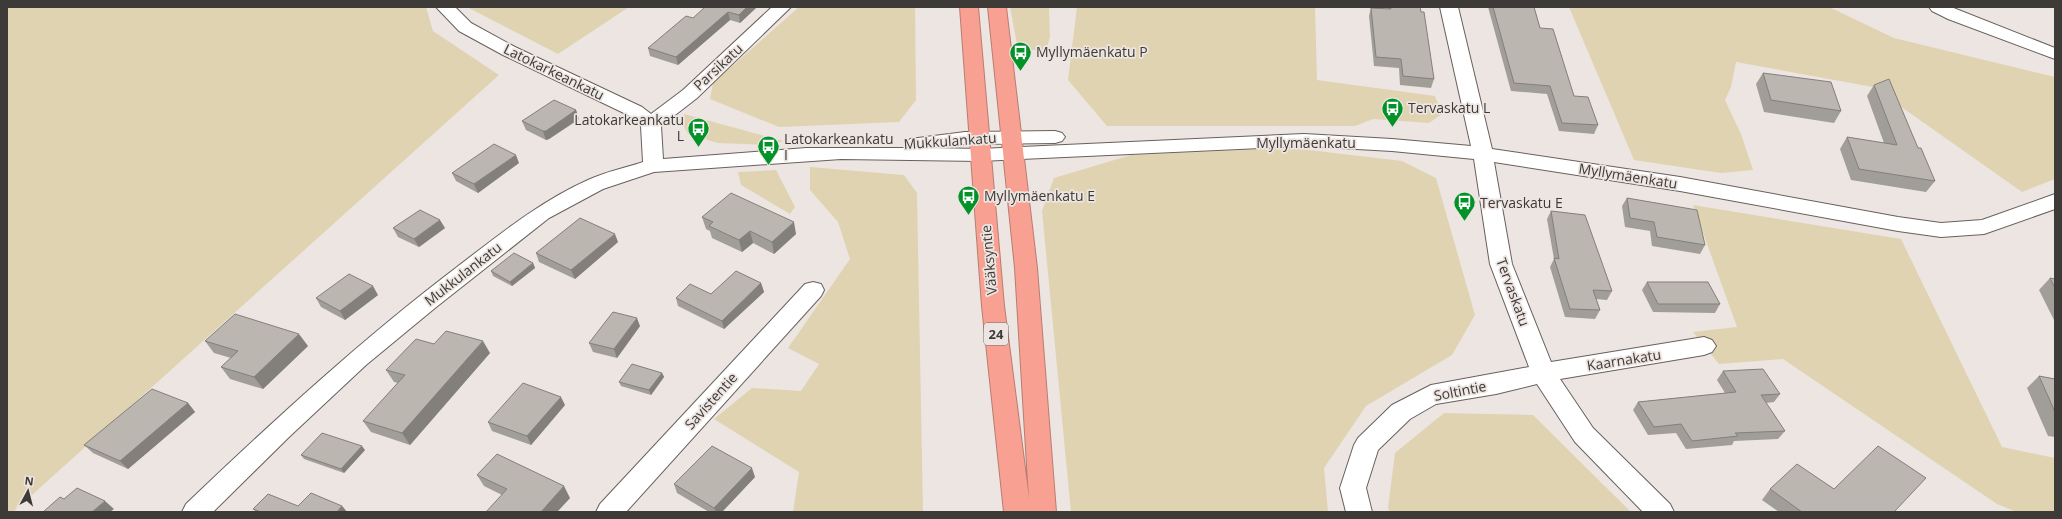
<svg xmlns="http://www.w3.org/2000/svg" width="2062" height="519" viewBox="0 0 2062 519" font-family="'Open Sans',sans-serif">
<rect width="100%" height="100%" fill="#ede5e1"/>
<!-- green -->
<g fill="#e0d3b2">
<path d="M7,7H426L433,31L499,75L13,512H7Z"/>
<path d="M467,7H629L558,54Z"/>
<path d="M799,7H915L916,100L899,122L779,127L710,99L713,83Z"/>
<path d="M1010,7H1049L1050,37L1046,50H1027L1017,44Z"/>
<path d="M1077,7H1315L1317,80L1435,96L1442,114L1429,123L1373,119L1355,126H1107L1068,80Z"/>
<path d="M1569,7H1829L1894,38L2055,77V179L2022,192L1873,87L1736,62L1731,87L1725,100L1741,134L1753,170L1721,173L1634,160Z"/>
<path d="M684,114L783,141L773,145L718,143L688,134L683,125Z"/>
<path d="M1292,148L1402,161L1436,178L1475,315L1452,355L1366,406L1324,468L1328,512H1071L1042,211L1054,178L1131,155Z"/>
<path d="M810,167L904,175L917,193L923,512H793L799,472L714,419L752,388L801,391L819,364L788,348L850,259L838,222L810,190Z"/>
<path d="M776,170L795,207L790,214L741,185L738,172Z"/>
<path d="M1693,205L1901,239L2002,447L2055,458V512H2017L1997,504L1783,359L1719,364L1693,332L1737,327Z"/>
<path d="M1444,413L1533,415L1631,512H1390L1388,508L1395,453Z"/>
</g>
<g fill="none" stroke-linecap="round" stroke-linejoin="round">
<defs>
<g id="minor">
<path d="M436,7H455L471,23L515,47L642,107L651,114L683,90L772,7H791L697,98L661,126L663,159L806,148H911L907,143L910,139L965,132L1055,131L1062,133L1065,137L1062,141L1055,143L965,144L930,148L980,149L1304,134L1392,139L1471,146L1440,7H1458L1492,149L1680,177L1898,217L1941,223L1982,220L2055,194V209L1984,234L1941,237L1898,231L1680,191L1494,162L1512,264L1551,362L1704,337L1712,340L1716,346L1712,352L1704,355L1560,379L1593,428L1670,504L1674,512H1643L1575,442L1537,384L1496,394L1436,404L1410,419L1378,450L1366,488L1372,512H1346L1340,488L1354,445L1358,438L1392,405L1431,385L1529,367L1490,264L1474,159L1392,151L1304,146L980,161L841,159L654,172L603,189L549,218L435,308L366,365L289,437L213,512H182L186,504C273,421 361,340 457,267C499,235 539,202 588,180C605,172 625,168 643,162L641,126L628,115L503,55L459,31Z"/>
<path d="M1929,7H1951L2055,48V59L1948,19L1932,11Z"/>
<path d="M813,282L821,284L824,290L821,296L626,512H596L600,504L805,284Z"/>
</g>
<path id="highway" d="M960,7H978L1004,306L1029,499L1015,268L988,7H1006L1037,268L1056,512H1004L982,306Z"/>
</defs>
<!-- minor casing -->
<use href="#minor" stroke="#67605d" stroke-width="2"/>
<!-- highway casing -->
<use href="#highway" stroke="#b77d72" stroke-width="2"/>
<!-- minor -->
<use href="#minor" fill="#fff" fill-rule="evenodd"/>
<!-- highway -->
<use href="#highway" fill="#f8a192" fill-rule="evenodd"/>
</g>
<!-- wall -->
<g fill="#a19d97">
<path d="M757,7L740,23L730,20L678,65L650,56L648,48L693,18Z"/>
<path d="M1387,7H1420L1434,79L1431,88L1400,85L1399,68L1374,66L1369,16L1371,8L1387,9Z"/>
<path d="M1488,7H1534L1540,28L1574,96L1598,125L1594,134L1559,131L1547,94L1511,91Z"/>
<path d="M1763,73L1841,111L1834,123L1764,112L1756,84Z"/>
<path d="M1874,85L1918,148L1935,181L1926,192L1851,180L1840,149L1847,137L1884,143L1867,96Z"/>
<path d="M576,110L579,119L549,139L546,140L526,130L522,121Z"/>
<path d="M519,163L478,193L456,181L452,173Z"/>
<path d="M1627,198L1705,245L1700,254L1652,246L1650,231L1625,227L1622,206Z"/>
<path d="M1551,211L1612,291L1607,300L1596,299L1600,310L1595,319L1565,317L1550,267L1554,259L1547,219Z"/>
<path d="M702,217L796,234L774,254L753,243L742,252L712,238L710,231L706,229Z"/>
<path d="M393,228H445L419,247L398,237Z"/>
<path d="M618,242L575,279L539,262L536,253Z"/>
<path d="M533,263L535,268L512,286L493,276L491,271Z"/>
<path d="M2050,278L2055,279V322L2039,290Z"/>
<path d="M1647,282L1720,304L1715,313L1653,312L1642,290Z"/>
<path d="M761,283L764,292L724,329L678,306L676,298L711,294Z"/>
<path d="M378,295L345,320L321,307L316,298Z"/>
<path d="M640,326L617,358L593,352L589,343Z"/>
<path d="M205,341L308,346L263,389L230,379L221,367L231,358L214,353Z"/>
<path d="M434,344L490,353L410,445L371,432L363,421L398,383L394,382L386,370Z"/>
<path d="M1723,371L1780,394L1774,402L1766,403L1785,431L1778,439L1734,441L1732,445L1686,449L1676,433L1648,435L1633,410L1638,402L1725,393L1717,380Z"/>
<path d="M662,373L664,377L651,395L621,386L619,382Z"/>
<path d="M2039,376L2055,379V437L2048,436L2027,388Z"/>
<path d="M188,403L195,412L128,469L93,453L84,445Z"/>
<path d="M565,405L531,445L492,431L488,422Z"/>
<path d="M365,450L344,473L304,459L301,455Z"/>
<path d="M477,475L570,498L557,512H486L502,495L484,486Z"/>
<path d="M755,477L722,512H709L677,493L674,484Z"/>
<path d="M1770,489H1834L1894,512H1779L1762,500Z"/>
<path d="M298,506H342L347,512H256L253,509Z"/>
</g>
<!-- shaded-wall -->
<g fill="#837f7b">
<path d="M747,7H757L740,23L739,15Z"/>
<path d="M728,12L730,20L678,65L676,57Z"/>
<path d="M576,110L579,119L549,139L546,140L543,131Z"/>
<path d="M516,155L519,163L478,193L474,184Z"/>
<path d="M440,220L445,228L419,247L414,239Z"/>
<path d="M794,222L796,234L774,254L772,242Z"/>
<path d="M750,231L753,243L742,252L739,240Z"/>
<path d="M615,234L618,242L575,279L571,270Z"/>
<path d="M533,263L535,268L512,286L510,282Z"/>
<path d="M761,283L764,292L724,329L722,321Z"/>
<path d="M373,286L378,295L345,320L340,311Z"/>
<path d="M637,318L640,326L617,358L614,349Z"/>
<path d="M299,334L308,346L263,389L254,377Z"/>
<path d="M483,341L490,353L410,445L402,433Z"/>
<path d="M662,373L664,377L651,395L649,390Z"/>
<path d="M561,397L565,405L531,445L527,436Z"/>
<path d="M188,403L195,412L128,469L120,461Z"/>
<path d="M362,446L365,450L344,473L341,469Z"/>
<path d="M752,468L755,477L722,512H716L714,508Z"/>
<path d="M564,486L570,498L557,512H541Z"/>
<path d="M105,501L114,509L110,512H92Z"/>
<path d="M342,506L347,512H337Z"/>
</g>
<!-- building -->
<g fill="#bbb6b0" stroke="#837f7b">
<path d="M705,7H747L739,15L728,12L676,57L648,48L686,16L693,18Z"/>
<path d="M1390,7H1420L1421,12H1424L1434,79L1403,76L1401,59L1376,57L1371,8L1391,9Z"/>
<path d="M1493,7H1534L1540,28L1553,29L1574,96L1588,97L1598,125L1562,123L1550,86L1514,83Z"/>
<path d="M1763,73L1831,82L1841,111L1771,100Z"/>
<path d="M1889,79L1918,148H1921L1935,181L1859,169L1847,137L1897,145L1874,85Z"/>
<path d="M554,100L576,110L546,131H543L522,121Z"/>
<path d="M494,144L516,155L474,184L452,173Z"/>
<path d="M731,193L794,222L772,242L750,231L739,240L709,226L713,222L702,217Z"/>
<path d="M1627,198L1697,210L1705,245L1657,237L1654,222L1630,218Z"/>
<path d="M420,210L440,220L414,239L393,228Z"/>
<path d="M1551,211L1585,215L1612,291L1593,290L1600,310L1570,309L1554,258L1559,259Z"/>
<path d="M580,218L615,234L571,270L536,253Z"/>
<path d="M514,253L533,263L510,282L491,271Z"/>
<path d="M736,271L761,283L722,321L676,298L690,284L711,294Z"/>
<path d="M349,274L373,286L340,311L316,298Z"/>
<path d="M2050,278L2055,279V288Z"/>
<path d="M1647,282H1708L1720,304H1658Z"/>
<path d="M613,312L637,318L614,349L589,343Z"/>
<path d="M235,314L299,334L254,377L221,367L238,351L205,341Z"/>
<path d="M446,331L483,341L402,433L363,421L405,375L386,370L416,339L434,344Z"/>
<path d="M632,364L662,373L649,390L619,382Z"/>
<path d="M1763,369L1780,394L1761,395L1785,431L1735,433L1738,436L1692,441L1681,424L1654,427L1638,402L1736,392L1723,371Z"/>
<path d="M2039,376L2055,379V412Z"/>
<path d="M523,383L561,397L527,436L488,422Z"/>
<path d="M152,389L188,403L120,461L84,445Z"/>
<path d="M322,433L362,446L341,469L301,455Z"/>
<path d="M712,446L752,468L714,508L674,484Z"/>
<path d="M1878,446L1926,478L1894,512H1802L1770,489L1797,464L1834,489Z"/>
<path d="M497,454L564,486L541,512H486L507,489L477,475Z"/>
<path d="M77,488L105,501L92,512H43L60,497L64,499Z"/>
<path d="M311,493L342,506L337,512H261L253,509L268,494L298,506Z"/>
</g>
<!-- icons -->
<defs>
<symbol id="bus-pin" viewBox="-11 -11 22 30"><path d="M0 17L-7.5 6A9.5 9.5 0 1 1 7.5 6Z" fill="#029328" stroke="#ede5e1"/><path d="M-5-6H5V4H4V6H2V4H-2V6H-4V4H-5ZM-3.5-4V0h7V-4ZM-3.5 1.2v1.5H-2V1.2ZM2 1.2v1.5H3.5V1.2Z" fill="#fff"/></symbol>
</defs>
<g fill-rule="evenodd">
<use href="#bus-pin" x="1008" y="40" width="25" height="34"/>
<use href="#bus-pin" x="1380" y="96" width="25" height="34"/>
<use href="#bus-pin" x="686" y="116" width="25" height="34"/>
<use href="#bus-pin" x="756" y="134" width="25" height="34"/>
<use href="#bus-pin" x="956" y="184" width="25" height="34"/>
<use href="#bus-pin" x="1452" y="190" width="25" height="34"/>
</g>
<g text-anchor="middle" stroke-width="3.5" stroke-linejoin="round" paint-order="stroke">
<!-- shield labels -->
<rect fill="#ede5e1" stroke="#726d6b" stroke-width="1" x="984" y="323" width="24" height="22" rx="3"/>
<g font-size="13" font-weight="bold" fill="#3d3a38">
<text x="996" y="339">24</text>
</g>
<!-- poi labels -->
<g font-size="14" fill="#3d3a38" stroke="#ede5e1" text-anchor="start">
<text x="1036" y="57">Myllymäenkatu P</text>
<text x="1408" y="113">Tervaskatu L</text>
<text x="684" y="125" text-anchor="end">Latokarkeankatu<tspan x="684" dy="16">L</tspan></text>
<text x="784" y="144">Latokarkeankatu<tspan x="784" dy="16">I</tspan></text>
<text x="984" y="201">Myllymäenkatu E</text>
<text x="1480" y="208">Tervaskatu E</text>
</g>
<!-- street labels -->
<g font-size="14" fill="#3d3a38" stroke="#ede5e1">
<text transform="translate(718 67) rotate(-43)" y="5">Parsikatu</text>
<text transform="translate(554 72) rotate(26)" y="5">Latokarkeankatu</text>
<text transform="translate(950 141) rotate(-4)" y="5">Mukkulankatu</text>
<text x="1306" y="148">Myllymäenkatu</text>
<text transform="translate(1628 176) rotate(9)" y="5">Myllymäenkatu</text>
<text transform="translate(989 260) rotate(-95)" y="5">Vääksyntie</text>
<text transform="translate(463 274) rotate(-38)" y="5">Mukkulankatu</text>
<text transform="translate(1513 292) rotate(70)" y="5">Tervaskatu</text>
<text transform="translate(1624 360) rotate(-9)" y="5">Kaarnakatu</text>
<text transform="translate(1460 391) rotate(-11)" y="5">Soltintie</text>
<text transform="translate(711 401) rotate(-48)" y="5">Savistentie</text>
</g>
</g>
<!-- border -->
<rect width="2062" height="519" fill="none" stroke="#3d3a38" stroke-width="16"/>
<!-- north arrow -->
<g transform="translate(28 491) rotate(7)" stroke="#ede5e1" stroke-width="3" paint-order="stroke">
<path d="M0-3L7 15L0 10L-7 15Z" fill="#3d3a38"/>
<text y="-6" font-size="11" font-weight="bold" text-anchor="middle" fill="#3d3a38">N</text>
</g>
</svg>
